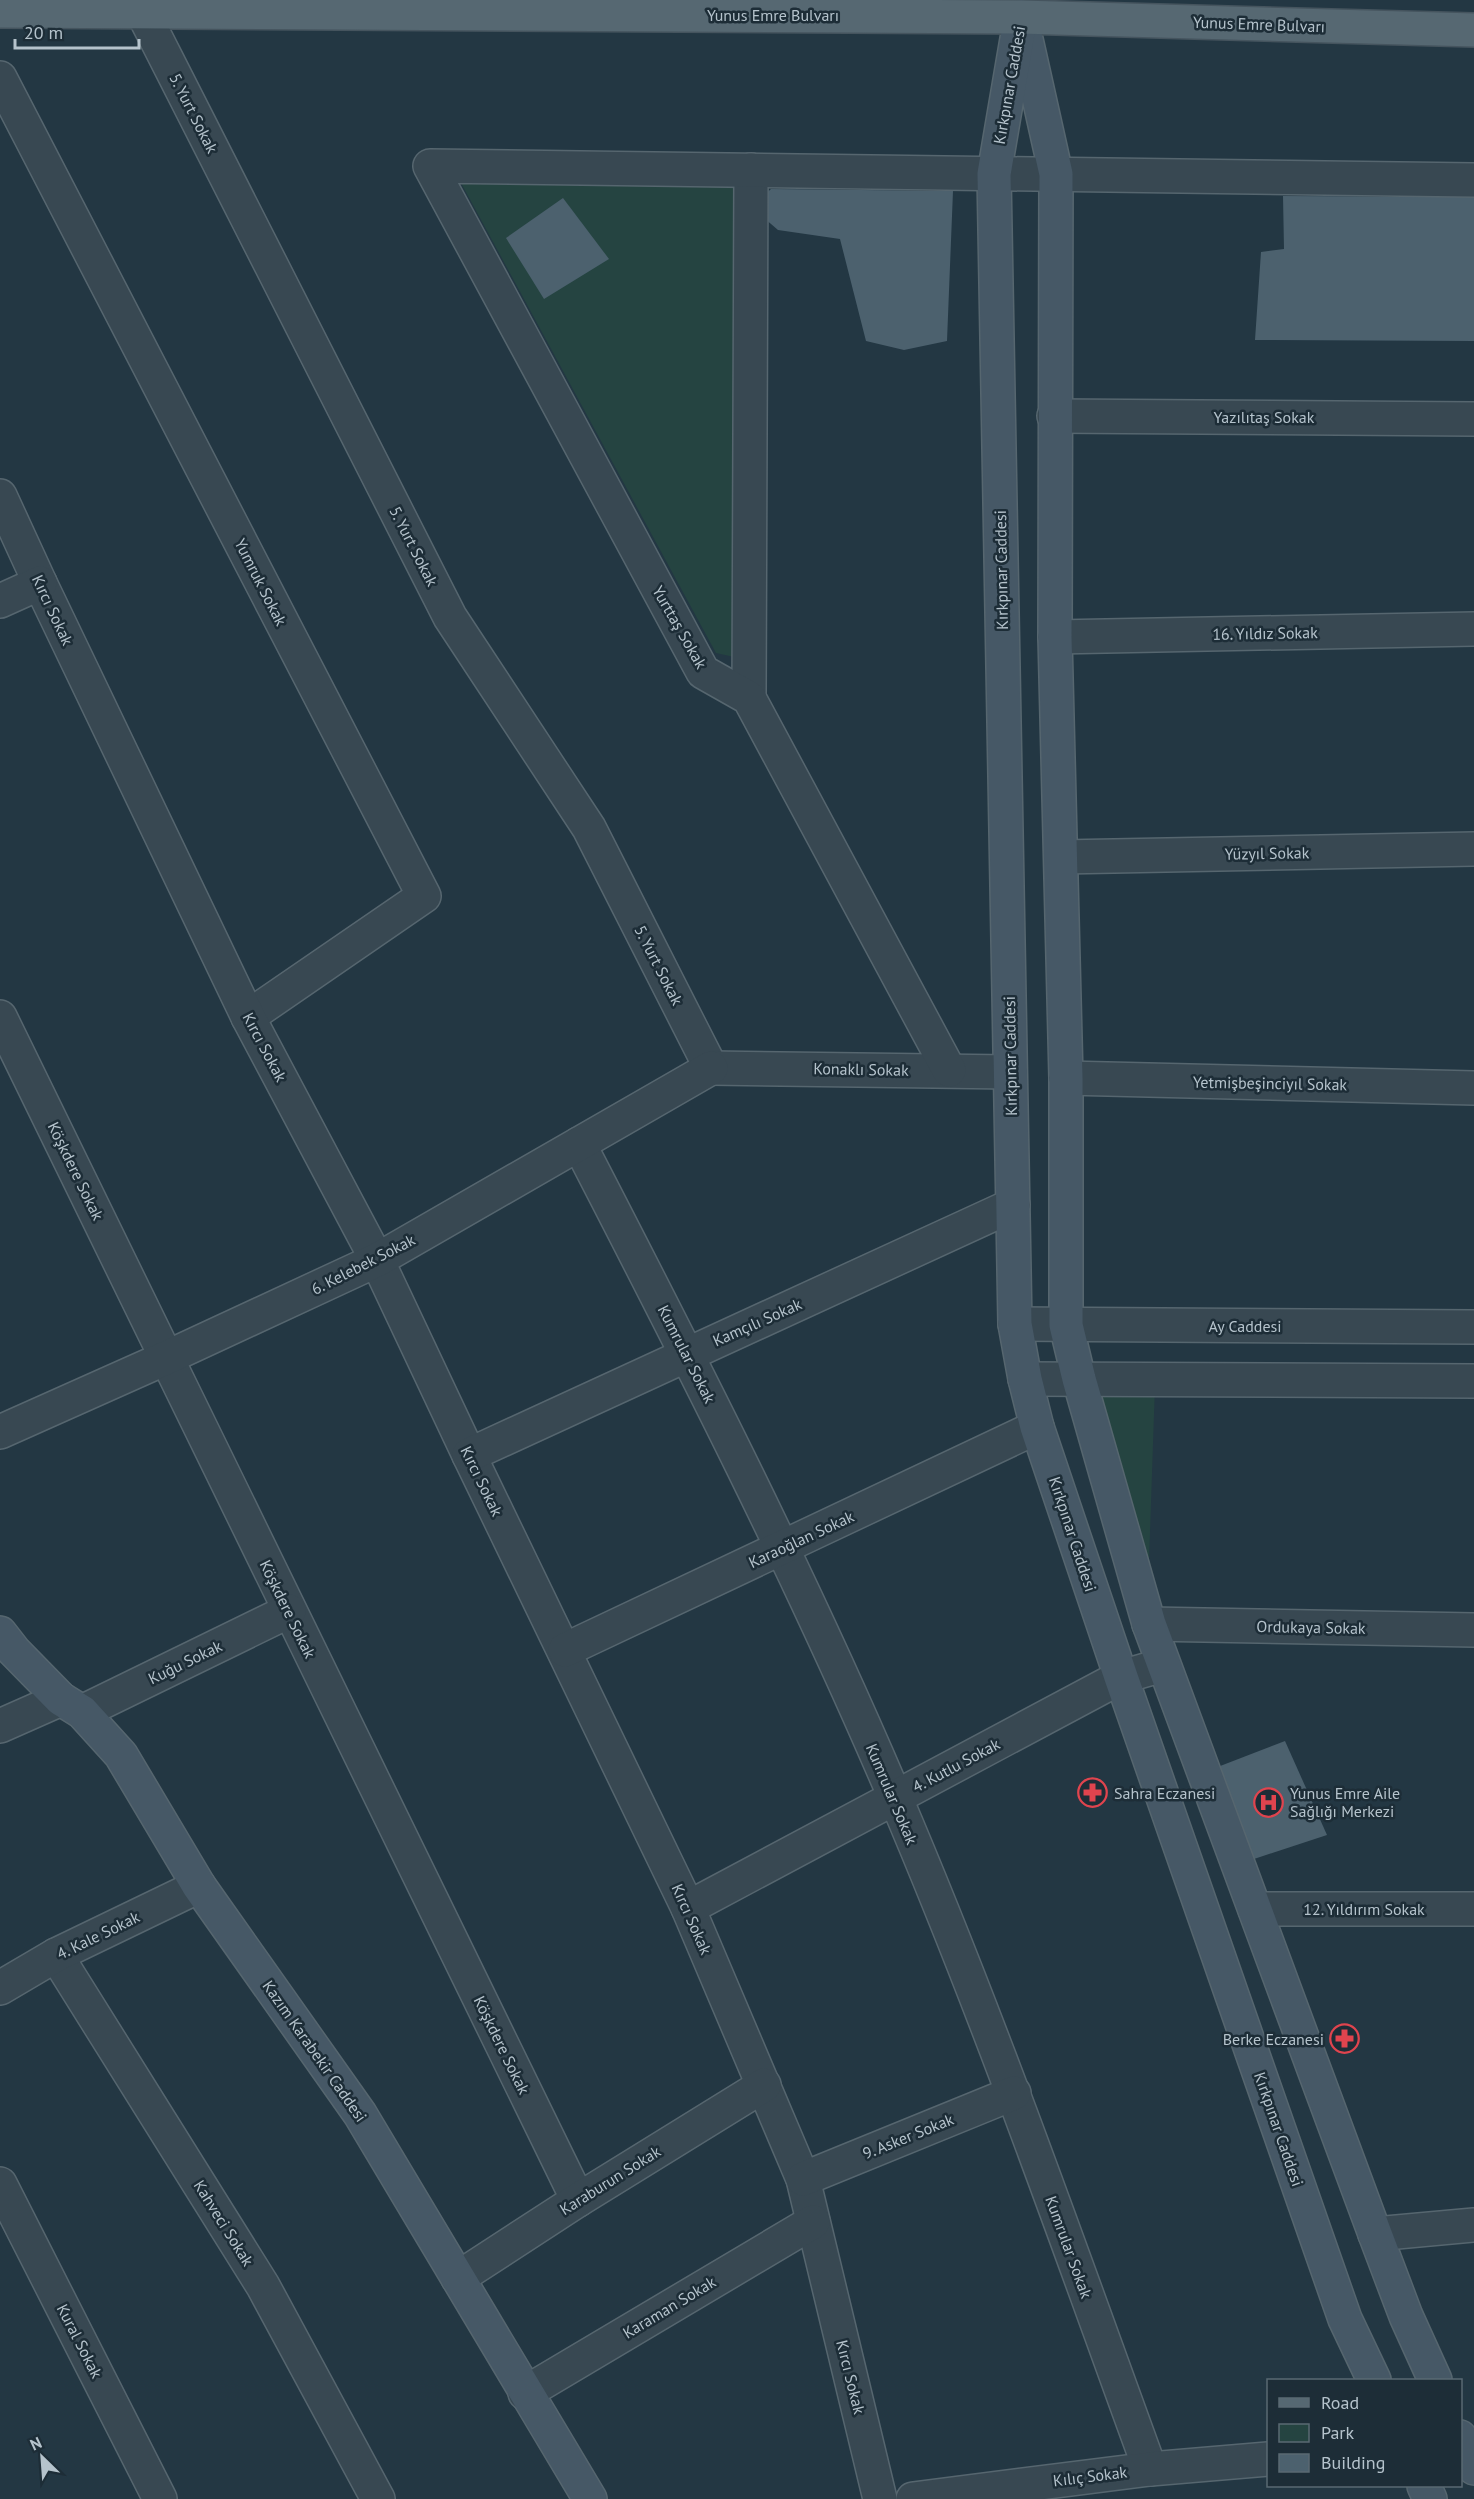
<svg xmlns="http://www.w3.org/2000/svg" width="1474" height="2499" viewBox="0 0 1474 2499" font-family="'PT Sans',sans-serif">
<rect width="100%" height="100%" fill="#233743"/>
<!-- green -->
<g fill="#254441">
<path d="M460,181L736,186L734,657L716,653Z"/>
<path d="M1084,1383L1155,1385L1149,1562L1140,1564Z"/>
</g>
<!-- building -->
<g fill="#4c616e">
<path d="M771,189L953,191L947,341L904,350L866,341L840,239L778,230L751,207Z"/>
<path d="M1283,196L1474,197V341L1255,340L1261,252L1284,249Z"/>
<path d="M563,198L609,259L544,299L506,238Z"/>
<path d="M1285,1741L1327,1835L1248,1861L1215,1768Z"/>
</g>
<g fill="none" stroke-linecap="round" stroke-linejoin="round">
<defs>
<g id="street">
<path d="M142,11L450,617L589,828L711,1068"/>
<path d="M0,78L424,896L248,1017"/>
<path d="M1054,416L1474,419"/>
<path d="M0,496L40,583L248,1017L377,1260L469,1455L688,1908L803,2179L880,2499"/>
<path d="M0,601L40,583"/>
<path d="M1055,637L1474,629"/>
<path d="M749,698L751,170"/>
<path d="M1061,857L1474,849"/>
<path d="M0,1017L578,2200"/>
<path d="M711,1068L1010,1072"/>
<path d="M949,1070L749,698L703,672L430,166L1474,180"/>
<path d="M1066,1078L1474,1088"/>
<path d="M579,1144C690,1359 800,1574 895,1797C989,2017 1068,2244 1150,2469"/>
<path d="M1015,1324L1474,1327"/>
<path d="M1025,1379L1474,1381"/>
<path d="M0,1432L168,1357L377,1260L711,1068"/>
<path d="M469,1455L1013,1205"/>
<path d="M1149,1624L1474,1630"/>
<path d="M565,1650L1037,1427"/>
<path d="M82,1712L289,1611"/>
<path d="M0,1726L61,1699"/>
<path d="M688,1908L1121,1677L1163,1665"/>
<path d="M1255,1909H1474"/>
<path d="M56,1955L263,2286L378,2499"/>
<path d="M0,1988L56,1955L199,1886"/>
<path d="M803,2179L1014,2093"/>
<path d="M0,2184L160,2499"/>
<path d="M1375,2234L1474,2225"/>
<path d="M458,2278L578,2200L764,2085"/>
<path d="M525,2393L813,2222"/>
<path d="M913,2499L1150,2469L1268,2459"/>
</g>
<g id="secondary">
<path d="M1021,17L1056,174L1055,637L1066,1078V1325L1079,1379L1149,1624L1375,2234L1406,2316L1435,2380"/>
<path d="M1018,33L994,174L1015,1324L1025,1379L1037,1427L1121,1677L1345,2319L1374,2380"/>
<path d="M0,1633L14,1651L61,1699L82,1712L121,1755L199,1886L360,2114L590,2499"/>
<path d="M1460,2437L1474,2468"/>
<path d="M1424,2486L1430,2499"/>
</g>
<path id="primary" d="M0,11L1021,17L1474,30"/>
</defs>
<!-- street casing -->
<use href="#street" stroke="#56666f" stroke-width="36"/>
<!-- secondary casing -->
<use href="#secondary" stroke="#56666f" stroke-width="36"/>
<!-- primary casing -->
<use href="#primary" stroke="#45545e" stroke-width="36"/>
<!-- street -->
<use href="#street" stroke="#384852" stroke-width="33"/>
<!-- secondary -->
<use href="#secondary" stroke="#465866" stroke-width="33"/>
<!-- primary -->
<use href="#primary" stroke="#566872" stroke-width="33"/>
</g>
<!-- icons -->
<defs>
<symbol id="pharmacy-ring" viewBox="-11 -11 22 22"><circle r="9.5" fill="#1d2d37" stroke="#e0444e" stroke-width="1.5"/><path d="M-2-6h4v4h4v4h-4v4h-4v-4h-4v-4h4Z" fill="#e0444e"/></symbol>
<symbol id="hospital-ring" viewBox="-11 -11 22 22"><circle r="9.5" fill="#1d2d37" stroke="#e0444e" stroke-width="1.5"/><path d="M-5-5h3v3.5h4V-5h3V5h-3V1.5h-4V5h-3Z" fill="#e0444e"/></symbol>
</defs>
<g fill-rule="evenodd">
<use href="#pharmacy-ring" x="1076" y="1776" width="33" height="33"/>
<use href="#hospital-ring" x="1252" y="1786" width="33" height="33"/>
<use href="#pharmacy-ring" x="1328" y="2022" width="33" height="33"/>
</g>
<g text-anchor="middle" stroke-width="5" stroke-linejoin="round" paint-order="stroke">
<!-- street labels -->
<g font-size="16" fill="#b5c3cc" stroke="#1d2d37">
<text x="773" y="21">Yunus Emre Bulvarı</text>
<text transform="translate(1259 24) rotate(2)" y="6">Yunus Emre Bulvarı</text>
<text transform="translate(1009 85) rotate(-80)" y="6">Kırkpınar Caddesi</text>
<text transform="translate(194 113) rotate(63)" y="6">5. Yurt Sokak</text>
<text x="1264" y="423">Yazılıtaş Sokak</text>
<text transform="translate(414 546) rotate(63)" y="6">5. Yurt Sokak</text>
<text transform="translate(1001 570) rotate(-91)" y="6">Kırkpınar Caddesi</text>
<text transform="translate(261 582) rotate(63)" y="6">Yumruk Sokak</text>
<text transform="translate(53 610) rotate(65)" y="6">Kırcı Sokak</text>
<text transform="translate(680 627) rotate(60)" y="6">Yurttaş Sokak</text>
<text transform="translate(1265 633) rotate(-1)" y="6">16. Yıldız Sokak</text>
<text transform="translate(1267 853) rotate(-1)" y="6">Yüzyıl Sokak</text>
<text transform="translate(659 965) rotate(63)" y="6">5. Yurt Sokak</text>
<text transform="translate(265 1047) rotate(62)" y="6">Kırcı Sokak</text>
<text transform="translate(1010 1056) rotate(-91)" y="6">Kırkpınar Caddesi</text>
<text transform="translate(861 1069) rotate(1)" y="6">Konaklı Sokak</text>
<text transform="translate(1270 1083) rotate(1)" y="6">Yetmişbeşinciyıl Sokak</text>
<text transform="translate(76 1171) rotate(64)" y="6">Köşkdere Sokak</text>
<text transform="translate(363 1264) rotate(-27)" y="6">6. Kelebek Sokak</text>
<text transform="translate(757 1322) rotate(-24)" y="6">Kamçılı Sokak</text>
<text x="1245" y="1332">Ay Caddesi</text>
<text transform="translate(687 1354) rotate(63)" y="6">Kumrular Sokak</text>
<text transform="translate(482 1481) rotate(64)" y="6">Kırcı Sokak</text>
<text transform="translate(1073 1534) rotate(72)" y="6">Kırkpınar Caddesi</text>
<text transform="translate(801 1539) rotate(-25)" y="6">Karaoğlan Sokak</text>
<text transform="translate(288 1609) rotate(64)" y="6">Köşkdere Sokak</text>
<text transform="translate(1311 1627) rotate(1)" y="6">Ordukaya Sokak</text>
<text transform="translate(185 1662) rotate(-26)" y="6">Kuğu Sokak</text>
<text transform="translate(956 1765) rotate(-28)" y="6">4. Kutlu Sokak</text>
<text transform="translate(892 1794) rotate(67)" y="6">Kumrular Sokak</text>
<text x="1364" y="1915">12. Yıldırım Sokak</text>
<text transform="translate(692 1919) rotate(66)" y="6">Kırcı Sokak</text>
<text transform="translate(98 1935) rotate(-26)" y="6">4. Kale Sokak</text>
<text transform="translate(502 2045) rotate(64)" y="6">Köşkdere Sokak</text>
<text transform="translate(315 2051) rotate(55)" y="6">Kazım Karabekir Caddesi</text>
<text transform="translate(1279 2129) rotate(71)" y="6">Kırkpınar Caddesi</text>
<text transform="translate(908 2136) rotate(-22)" y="6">9. Asker Sokak</text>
<text transform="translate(610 2180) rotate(-32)" y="6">Karaburun Sokak</text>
<text transform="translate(224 2223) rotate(58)" y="6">Kahveci Sokak</text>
<text transform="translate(1069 2247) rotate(70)" y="6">Kumrular Sokak</text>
<text transform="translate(669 2307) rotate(-31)" y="6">Karaman Sokak</text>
<text transform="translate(80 2341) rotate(63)" y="6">Kural Sokak</text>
<text transform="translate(851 2377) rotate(76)" y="6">Kırcı Sokak</text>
<text transform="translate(1090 2476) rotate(-7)" y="6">Kılıç Sokak</text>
</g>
<!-- poi labels -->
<g font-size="16" fill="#b5c3cc" stroke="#1d2d37" text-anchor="start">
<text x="1114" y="1799">Sahra Eczanesi</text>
<text x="1290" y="1799">Yunus Emre Aile<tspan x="1290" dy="18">Sağlığı Merkezi</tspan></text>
<text x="1324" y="2045" text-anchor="end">Berke Eczanesi</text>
</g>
</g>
<!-- legend -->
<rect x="1267" y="2379" width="195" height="108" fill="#1d2d37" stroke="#5a6973" stroke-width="1.5"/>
<rect x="1279" y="2398" width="30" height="9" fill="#566872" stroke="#5a6973" stroke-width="1.5"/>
<text x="1321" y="2409" font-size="18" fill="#b5c3cc">Road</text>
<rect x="1279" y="2424" width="30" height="18" fill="#254441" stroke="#5a6973" stroke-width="1.5"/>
<text x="1321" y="2439" font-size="18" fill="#b5c3cc">Park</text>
<rect x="1279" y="2454" width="30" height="18" fill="#4c616e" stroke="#5a6973" stroke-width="1.5"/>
<text x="1321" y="2469" font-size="18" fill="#b5c3cc">Building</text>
<!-- north arrow -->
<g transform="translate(42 2457) rotate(335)" stroke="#1d2d37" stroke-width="4.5" paint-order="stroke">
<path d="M0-4.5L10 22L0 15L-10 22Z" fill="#b5c3cc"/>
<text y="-9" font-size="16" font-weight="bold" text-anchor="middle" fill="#b5c3cc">N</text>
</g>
<!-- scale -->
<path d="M15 39v9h124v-9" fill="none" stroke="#b5c3cc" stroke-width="3"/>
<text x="24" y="39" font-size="18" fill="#b5c3cc" stroke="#1d2d37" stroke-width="4.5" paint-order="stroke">20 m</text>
</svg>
